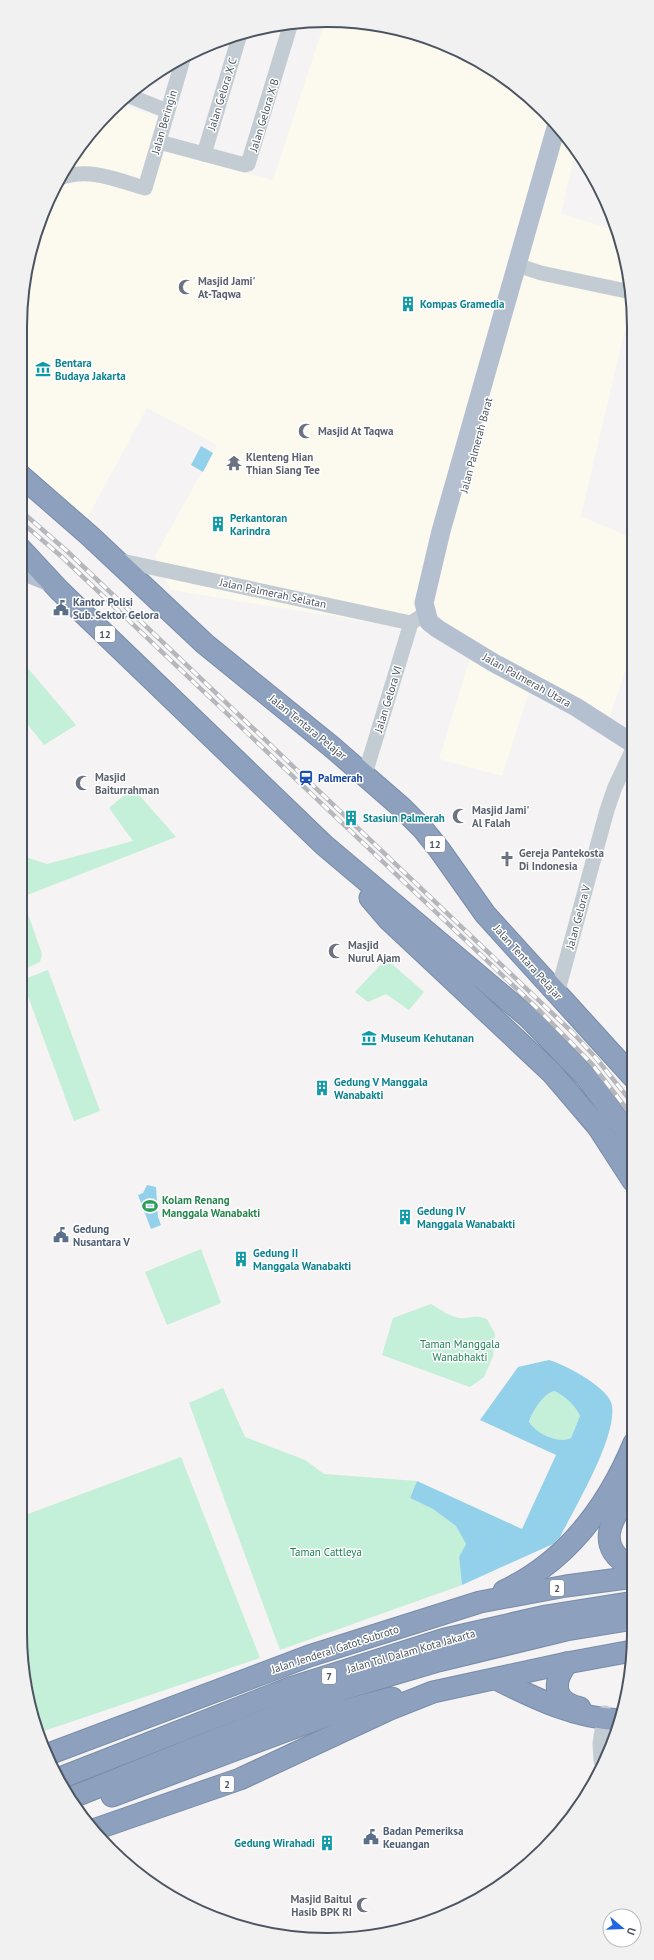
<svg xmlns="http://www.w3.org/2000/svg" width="654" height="1960" viewBox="0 0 654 1960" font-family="'PT Sans',sans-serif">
<rect width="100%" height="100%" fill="#f5f3f3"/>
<!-- commercial -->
<path fill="#fcf9ef" d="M325,21H347L406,30L481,61L558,125L581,162L573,160L561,214L616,230L631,287V304L581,516L632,538V652L606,727L530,689L502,776L439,759L470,658L431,632L171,590L155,556L217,445L147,408L86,520L24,465L20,463V327L30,248L52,191L83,140L117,104L160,117L164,151L273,180Z"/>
<!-- green -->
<g fill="#c4efd8">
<path d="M20,659L76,725L44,745L25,721L20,723Z"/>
<path d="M133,788L176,837L22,897L42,954L40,962L20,971V855L47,864L133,841L109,808Z"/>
<path d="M386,959L424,992L409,1010L386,994L368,1002L355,992Z"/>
<path d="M48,970L100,1111L74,1121L22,980Z"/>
<path d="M201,1249L221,1303L167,1325L145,1272Z"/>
<path d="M431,1304C439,1309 449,1316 459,1318C470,1319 474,1314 487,1319L495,1334L493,1356L484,1377L470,1387L382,1355L393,1318Z"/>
<path d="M223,1388L245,1437L305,1460L324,1474L417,1481L410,1498L433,1509L456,1526L466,1544L459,1557L462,1585L280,1650L189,1403Z"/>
<path d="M554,1391C564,1395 576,1406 580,1416L571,1438C558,1444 537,1434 529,1422C532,1412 543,1394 554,1391Z"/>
<path d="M181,1457L260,1658L38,1733L26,1693L20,1633V1517Z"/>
</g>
<!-- water -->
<g fill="#93d1ea" fill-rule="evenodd">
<path d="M201,446L213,453L203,472L191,465Z"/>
<path d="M147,1185L156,1187L158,1217L161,1225L151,1229L138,1195L143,1193Z"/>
<path d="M549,1360C564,1364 605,1386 611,1402C621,1431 574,1509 560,1537L553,1544L462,1585L459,1557L466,1544L456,1526L433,1509L410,1498L417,1481L522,1529L556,1455L480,1420L518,1367ZM554,1391C564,1395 576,1406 580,1416L571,1438C558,1444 537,1434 529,1422C532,1412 543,1394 554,1391Z"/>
</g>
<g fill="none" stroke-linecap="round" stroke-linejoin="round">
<defs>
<g id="highway">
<path d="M20,475L90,536L205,644L332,747L401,807L422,828L439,849L485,914L633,1077"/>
<path d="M20,548L59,590L324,845L529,1018L586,1077L624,1128L633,1148"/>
<path d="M370,898L388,919L552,1073L598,1127L633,1181"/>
<path d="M634,1491C610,1517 593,1549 634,1568"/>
<path d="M504,1591C567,1561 608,1506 634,1443"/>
<path d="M567,1663C552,1683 553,1701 580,1708"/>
<path d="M496,1679C536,1699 575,1718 620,1720"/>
<path d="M46,1755L309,1656L480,1602L566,1586L634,1577"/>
<path d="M60,1778L290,1688L445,1639L546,1616L634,1602"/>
<path d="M112,1796L331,1714L392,1698"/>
<path d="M73,1797L340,1690L438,1661L566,1630L634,1619"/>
<path d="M93,1830L240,1779L390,1709L433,1692L567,1663L632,1651"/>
</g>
</defs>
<!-- highway casing -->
<use href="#highway" stroke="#788caa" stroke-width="23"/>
<!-- minor -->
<g stroke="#c4ccd3" stroke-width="15">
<path d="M127,95L167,111"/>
<path d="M159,142L245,165L248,164L291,23"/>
<path d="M204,154L240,34"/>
<path d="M60,178C90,167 116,180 145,188L184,56"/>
<path d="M517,265L541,273L631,292"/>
<path d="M117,560L411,623L426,613"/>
<path d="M365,774L411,623"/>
<path d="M557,994L607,810L615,787L632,751"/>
<path d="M601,1761L600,1743L605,1713"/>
</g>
<!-- major -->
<g stroke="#b4c0cf" stroke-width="19">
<path d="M557,124L441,531L424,603L429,622L438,629L494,663L576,707L632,743"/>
<path d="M20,570L52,583"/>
</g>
<!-- highway -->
<use href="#highway" stroke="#8da1be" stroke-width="21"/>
<defs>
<g id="rail">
<path d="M20,510L68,552L574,1034L596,1058L633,1104"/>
<path d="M20,521L62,557L540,1011L592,1064L633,1117"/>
</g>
</defs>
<!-- rail casing -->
<use href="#rail" stroke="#b5b7bc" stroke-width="4.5"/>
<!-- rail -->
<use href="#rail" stroke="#fff" stroke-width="3" stroke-dasharray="9" stroke-linecap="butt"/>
</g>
<!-- icons -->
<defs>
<symbol id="mosque-bare" viewBox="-9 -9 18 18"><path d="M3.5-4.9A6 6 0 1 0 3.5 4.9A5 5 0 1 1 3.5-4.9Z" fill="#6b7280" stroke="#fff" stroke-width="2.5" paint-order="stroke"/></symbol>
<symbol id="building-bare" viewBox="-9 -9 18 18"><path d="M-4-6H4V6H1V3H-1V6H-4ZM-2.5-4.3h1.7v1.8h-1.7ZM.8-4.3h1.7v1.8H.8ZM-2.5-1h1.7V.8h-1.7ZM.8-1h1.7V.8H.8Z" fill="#0f9aa8" stroke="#fff" stroke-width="2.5" paint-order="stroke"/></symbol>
<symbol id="museum-bare" viewBox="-9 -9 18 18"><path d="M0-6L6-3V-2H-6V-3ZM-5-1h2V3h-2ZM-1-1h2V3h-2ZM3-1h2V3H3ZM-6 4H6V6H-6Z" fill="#0f9aa8" stroke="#fff" stroke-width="2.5" paint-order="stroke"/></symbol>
<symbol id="temple-bare" viewBox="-9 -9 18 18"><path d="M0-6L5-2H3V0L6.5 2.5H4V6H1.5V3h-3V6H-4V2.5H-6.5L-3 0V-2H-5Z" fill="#6b7280" stroke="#fff" stroke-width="2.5" paint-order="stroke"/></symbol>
<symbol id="civic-bare" viewBox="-9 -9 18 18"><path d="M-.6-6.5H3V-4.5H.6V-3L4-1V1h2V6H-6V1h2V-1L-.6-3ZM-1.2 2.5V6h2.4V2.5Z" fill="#5c6f8a" stroke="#fff" stroke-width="2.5" paint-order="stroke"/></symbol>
<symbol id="station-bare" viewBox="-9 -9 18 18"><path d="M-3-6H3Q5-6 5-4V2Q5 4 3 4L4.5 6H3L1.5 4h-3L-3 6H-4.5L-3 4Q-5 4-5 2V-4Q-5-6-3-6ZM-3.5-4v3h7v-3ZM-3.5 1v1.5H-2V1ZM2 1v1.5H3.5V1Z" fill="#1a4fb4" stroke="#fff" stroke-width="2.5" paint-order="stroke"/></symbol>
<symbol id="church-bare" viewBox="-9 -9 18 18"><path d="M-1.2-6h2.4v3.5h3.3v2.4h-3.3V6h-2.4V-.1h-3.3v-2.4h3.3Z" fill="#6b7280" stroke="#fff" stroke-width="2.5" paint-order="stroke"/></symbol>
<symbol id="stadium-bare" viewBox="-9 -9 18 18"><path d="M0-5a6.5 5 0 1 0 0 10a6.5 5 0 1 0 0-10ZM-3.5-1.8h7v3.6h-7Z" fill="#2e9e5b" stroke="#fff" stroke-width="2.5" paint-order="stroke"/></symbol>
</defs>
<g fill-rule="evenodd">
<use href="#mosque-bare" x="175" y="276" width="22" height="22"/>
<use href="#building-bare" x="397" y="293" width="22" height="22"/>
<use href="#museum-bare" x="32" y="358" width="22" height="22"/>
<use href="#mosque-bare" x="295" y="420" width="22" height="22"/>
<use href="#temple-bare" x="223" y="452" width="22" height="22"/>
<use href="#building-bare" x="207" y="513" width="22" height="22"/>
<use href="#civic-bare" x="50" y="597" width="22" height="22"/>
<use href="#station-bare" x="295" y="767" width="22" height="22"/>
<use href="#mosque-bare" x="72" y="772" width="22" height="22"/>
<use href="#mosque-bare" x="449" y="805" width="22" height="22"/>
<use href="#building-bare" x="340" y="807" width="22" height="22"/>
<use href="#church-bare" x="496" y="848" width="22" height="22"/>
<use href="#mosque-bare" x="325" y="940" width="22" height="22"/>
<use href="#museum-bare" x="358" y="1027" width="22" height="22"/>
<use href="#building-bare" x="311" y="1077" width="22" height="22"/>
<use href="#stadium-bare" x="139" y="1195" width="22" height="22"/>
<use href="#building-bare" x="394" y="1206" width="22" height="22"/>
<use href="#civic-bare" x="50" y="1224" width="22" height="22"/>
<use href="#building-bare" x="230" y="1248" width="22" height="22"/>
<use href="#civic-bare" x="360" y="1826" width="22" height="22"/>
<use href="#building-bare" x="316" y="1832" width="22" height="22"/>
<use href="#mosque-bare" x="353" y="1894" width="22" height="22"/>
</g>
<g text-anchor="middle" stroke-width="3" stroke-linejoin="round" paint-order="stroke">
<!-- shield labels -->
<g fill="#fff" stroke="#818790" stroke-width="1">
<rect x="95" y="626" width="20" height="16" rx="3"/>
<rect x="425" y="836" width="20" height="16" rx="3"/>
<rect x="550" y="1580" width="14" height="16" rx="3"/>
<rect x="322" y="1668" width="14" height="16" rx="3"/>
<rect x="220" y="1776" width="14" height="16" rx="3"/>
</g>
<g font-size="10" font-weight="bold" fill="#4b5460">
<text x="105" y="638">12</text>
<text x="435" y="848">12</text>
<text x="557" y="1592">2</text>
<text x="329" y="1680">7</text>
<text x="227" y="1788">2</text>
</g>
<!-- street labels -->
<g font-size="11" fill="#4b5460" stroke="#fff">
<text transform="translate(222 94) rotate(-73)" y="4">Jalan Gelora X C</text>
<text transform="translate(264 115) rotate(-73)" y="4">Jalan Gelora X B</text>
<text transform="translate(164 122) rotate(-74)" y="4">Jalan Beringin</text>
<text transform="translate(476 445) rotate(-75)" y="4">Jalan Palmerah Barat</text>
<text transform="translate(273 593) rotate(12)" y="4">Jalan Palmerah Selatan</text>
<text transform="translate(527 680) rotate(29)" y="4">Jalan Palmerah Utara</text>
<text transform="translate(388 699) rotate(-73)" y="4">Jalan Gelora VI</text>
<text transform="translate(308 727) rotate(39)" y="4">Jalan Tentara Pelajar</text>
<text transform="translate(578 917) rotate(-75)" y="4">Jalan Gelora V</text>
<text transform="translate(528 962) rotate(48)" y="4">Jalan Tentara Pelajar</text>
<text transform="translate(335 1649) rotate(-18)" y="4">Jalan Jenderal Gatot Subroto</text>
<text transform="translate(411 1651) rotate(-16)" y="4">Jalan Tol Dalam Kota Jakarta</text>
</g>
<!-- worship labels -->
<g font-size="11" font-weight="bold" fill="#5b616d" stroke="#fff" text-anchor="start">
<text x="198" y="285">Masjid Jami'<tspan x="198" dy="13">At-Taqwa</tspan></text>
<text x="318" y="435">Masjid At Taqwa</text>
<text x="246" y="461">Klenteng Hian<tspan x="246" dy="13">Thian Siang Tee</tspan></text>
<text x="95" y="781">Masjid<tspan x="95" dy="13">Baiturrahman</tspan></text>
<text x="472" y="814">Masjid Jami'<tspan x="472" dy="13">Al Falah</tspan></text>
<text x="519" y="857">Gereja Pantekosta<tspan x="519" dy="13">Di Indonesia</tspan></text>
<text x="348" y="949">Masjid<tspan x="348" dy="13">Nurul Ajam</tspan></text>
<text x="352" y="1903" text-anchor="end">Masjid Baitul<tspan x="352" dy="13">Hasib BPK RI</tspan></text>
</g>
<!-- culture labels -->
<g font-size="11" font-weight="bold" fill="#0d838f" stroke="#fff" text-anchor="start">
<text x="420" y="308">Kompas Gramedia</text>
<text x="55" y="367">Bentara<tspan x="55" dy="13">Budaya Jakarta</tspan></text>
<text x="230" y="522">Perkantoran<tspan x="230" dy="13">Karindra</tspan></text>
<text x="363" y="822">Stasiun Palmerah</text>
<text x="381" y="1042">Museum Kehutanan</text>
<text x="334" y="1086">Gedung V Manggala<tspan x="334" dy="13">Wanabakti</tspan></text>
<text x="417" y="1215">Gedung IV<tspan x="417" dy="13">Manggala Wanabakti</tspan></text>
<text x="253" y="1257">Gedung II<tspan x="253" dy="13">Manggala Wanabakti</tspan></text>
<text x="315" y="1847" text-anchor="end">Gedung Wirahadi</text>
</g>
<!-- service labels -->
<g font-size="11" font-weight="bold" fill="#4e5e75" stroke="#fff" text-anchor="start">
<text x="73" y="606">Kantor Polisi<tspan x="73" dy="13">Sub. Sektor Gelora</tspan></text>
<text x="73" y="1233">Gedung<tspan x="73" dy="13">Nusantara V</tspan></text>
<text x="383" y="1835">Badan Pemeriksa<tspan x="383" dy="13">Keuangan</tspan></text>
</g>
<!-- transit labels -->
<g font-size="11" font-weight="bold" fill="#164399" stroke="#fff" text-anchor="start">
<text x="318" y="782">Palmerah</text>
</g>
<!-- leisure labels -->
<g font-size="11" font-weight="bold" fill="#27864d" stroke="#fff" text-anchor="start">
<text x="162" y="1204">Kolam Renang<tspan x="162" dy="13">Manggala Wanabakti</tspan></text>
</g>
<!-- park labels -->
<g font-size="11" fill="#1c8156" stroke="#fff">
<text x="460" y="1348">Taman Manggala<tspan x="460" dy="13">Wanabhakti</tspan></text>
<text x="326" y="1556">Taman Cattleya</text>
</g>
</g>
<!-- crop -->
<path d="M0 0H654V1960H0ZM327 27H327A300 300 0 0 1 627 327V1633A300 300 0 0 1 327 1933H327A300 300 0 0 1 27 1633V327A300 300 0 0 1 327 27Z" fill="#f1f1f2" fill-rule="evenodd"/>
<path fill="none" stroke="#4b5460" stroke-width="2" d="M327 27H327A300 300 0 0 1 627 327V1633A300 300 0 0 1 327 1933H327A300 300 0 0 1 27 1633V327A300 300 0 0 1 327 27Z"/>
<!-- north arrow -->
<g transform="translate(622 1928) rotate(109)"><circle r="19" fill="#ffffff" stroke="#b7bbbf"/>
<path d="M0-3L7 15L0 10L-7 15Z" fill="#2267df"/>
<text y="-6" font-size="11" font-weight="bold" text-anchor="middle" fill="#4b5460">U</text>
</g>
</svg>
